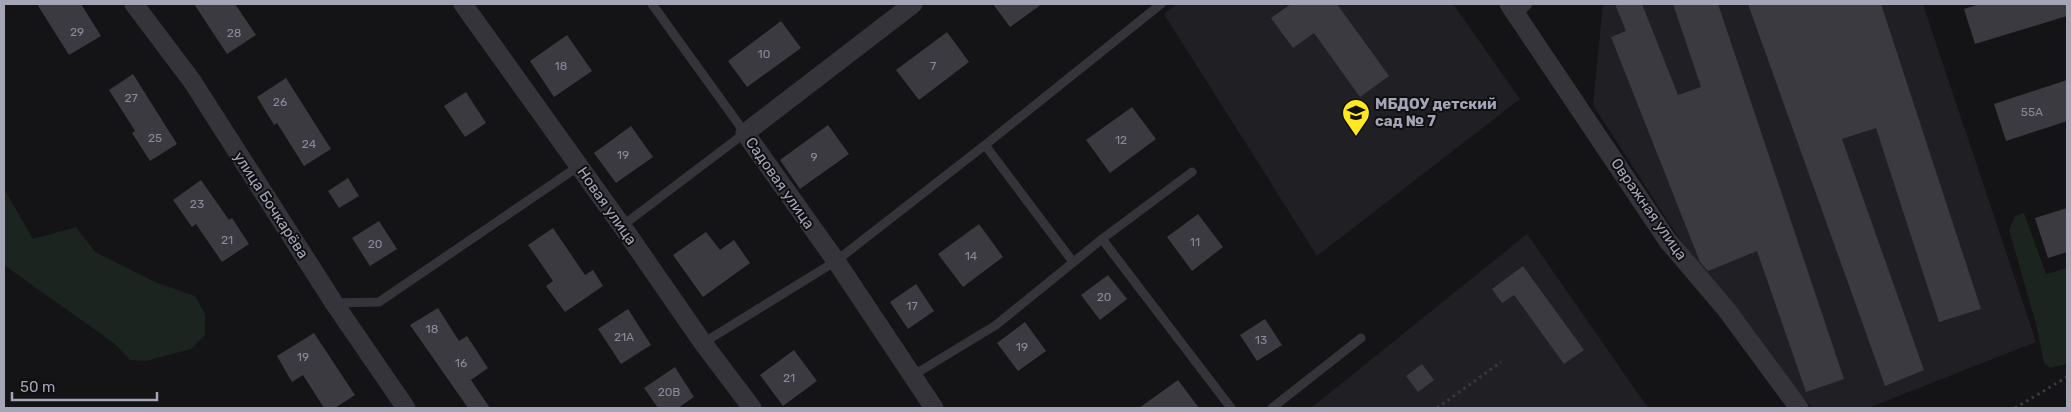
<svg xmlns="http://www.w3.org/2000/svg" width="2071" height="412" viewBox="0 0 2071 412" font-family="Rubik,sans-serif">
<rect width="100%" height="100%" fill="#141316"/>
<!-- built -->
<g fill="#201f23">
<path d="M1177,4H1453L1520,99L1317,256L1164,14Z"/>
<path d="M1603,4H1923L2036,342L1868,408H1812L1701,272L1593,105Z"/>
<path d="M1527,234L1648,408H1311Z"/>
</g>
<!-- green -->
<g fill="#1b241e">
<path d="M4,189L33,239L76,227L95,252L155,282L195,296L205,314V335L191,349L146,361L130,360L115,344L4,265Z"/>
<path d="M2024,213L2046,274L2067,268V364L2050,368L2044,363L2036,324L2009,230L2015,216Z"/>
</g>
<!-- building -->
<g fill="#3b3a41">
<path d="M37,4H81L101,36L69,55Z"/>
<path d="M194,4H235L256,35L227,54Z"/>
<path d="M993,4H1042L1010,27Z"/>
<path d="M1291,4H1337L1389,76L1360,97L1314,33L1293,48L1271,18Z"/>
<path d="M1615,4H1642L1678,95L1701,87L1673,4H1718L1844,379L1806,392L1757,251L1708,271L1700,262L1611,37L1626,31Z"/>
<path d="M1748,4H1881L1981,309L1939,322L1876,128L1842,139L1924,370L1885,386Z"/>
<path d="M1980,4H2067V16L1975,44L1964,9Z"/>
<path d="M781,21L801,48L747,87L728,61Z"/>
<path d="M947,32L969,62L919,100L896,70Z"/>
<path d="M567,35L592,71L554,97L530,61Z"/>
<path d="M133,74L177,144L150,161L132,133L135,131L109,90Z"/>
<path d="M286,78L331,149L304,166L277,123L274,125L257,97Z"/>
<path d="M2067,80V121L2006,141L1994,104Z"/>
<path d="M466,92L486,123L465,137L444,106Z"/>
<path d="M1132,107L1156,139L1110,173L1086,140Z"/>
<path d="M828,125L849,154L800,189L780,160Z"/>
<path d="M631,126L653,157L616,183L594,153Z"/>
<path d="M348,178L359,196L339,208L328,191Z"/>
<path d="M201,180L229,220L232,218L249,244L222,262L196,224L192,227L173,200Z"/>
<path d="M2067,208V252L2048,258L2035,218Z"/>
<path d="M1198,214L1223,247L1192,271L1167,237Z"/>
<path d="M379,221L397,249L370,266L352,238Z"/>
<path d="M979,224L1003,257L963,287L938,254Z"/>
<path d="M553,228L585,275L593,270L603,286L565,312L546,286L553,281L528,245Z"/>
<path d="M706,232L720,250L734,240L750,263L703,297L673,255Z"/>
<path d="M1523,266L1584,350L1564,364L1514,295L1502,303L1492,289Z"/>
<path d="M1108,275L1127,299L1100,320L1081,295Z"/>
<path d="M916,284L934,311L908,329L890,302Z"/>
<path d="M438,308L459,341L467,336L488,368L471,380L490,408H468L410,325Z"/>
<path d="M628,309L651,345L621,364L598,329Z"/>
<path d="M1265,319L1282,345L1257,361L1240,335Z"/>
<path d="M1025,322L1046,351L1018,371L997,343Z"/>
<path d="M314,333L355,395L335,408H324L303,375L292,382L277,356Z"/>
<path d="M794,350L817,381L783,406L760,375Z"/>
<path d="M1422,364L1434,380L1418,392L1406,376Z"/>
<path d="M675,367L694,397L678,408H658L644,388Z"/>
<path d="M1178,380L1199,408H1139Z"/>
</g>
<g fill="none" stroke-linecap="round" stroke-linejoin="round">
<!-- path -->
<g stroke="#3a3a42" stroke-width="3" stroke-dasharray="2.5 4" stroke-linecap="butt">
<path d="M1437,408L1501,362"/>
<path d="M2015,408L2067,377"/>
</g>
<!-- service -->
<g stroke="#35343b" stroke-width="9">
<path d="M1517,16L1528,4"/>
<path d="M985,145L1073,262"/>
<path d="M622,226L745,133L652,4"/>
<path d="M1102,239L1231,408"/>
<path d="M335,303L379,302L579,166"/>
<path d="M703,343L836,261L985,145L1161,4"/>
<path d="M912,376L996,325L1102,239L1192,172"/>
<path d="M1272,408L1361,338"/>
</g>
<!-- minor -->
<g stroke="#35343b" stroke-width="19">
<path d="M134,4L192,81L334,303L406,408"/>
<path d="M463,4L622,226L703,343L752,408"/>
<path d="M913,4L745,133L836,261L934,408"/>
<path d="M1509,4L1668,241L1726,309L1799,408"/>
</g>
</g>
<!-- icons -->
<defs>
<symbol id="school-pin" viewBox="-11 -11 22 30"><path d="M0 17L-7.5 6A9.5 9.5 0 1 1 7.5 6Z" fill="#ffe822" stroke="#0f0e10"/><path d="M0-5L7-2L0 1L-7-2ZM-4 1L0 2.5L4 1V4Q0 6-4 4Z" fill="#111"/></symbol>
</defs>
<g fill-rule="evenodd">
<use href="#school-pin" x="1340" y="97" width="32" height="43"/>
</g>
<g text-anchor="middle" stroke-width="4" stroke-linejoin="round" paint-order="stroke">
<!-- number labels -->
<g font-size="12" fill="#8a8a9a">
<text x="77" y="36">29</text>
<text x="234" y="37">28</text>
<text x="764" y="58">10</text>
<text x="561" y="70">18</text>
<text x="933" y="70">7</text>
<text x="131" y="102">27</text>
<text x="280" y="106">26</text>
<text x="2032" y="116">55А</text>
<text x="155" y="142">25</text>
<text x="1121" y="144">12</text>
<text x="309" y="148">24</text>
<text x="623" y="159">19</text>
<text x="814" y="161">9</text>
<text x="197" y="208">23</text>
<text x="227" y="244">21</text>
<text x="1195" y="246">11</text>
<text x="375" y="248">20</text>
<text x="971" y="260">14</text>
<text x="1104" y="301">20</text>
<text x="912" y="310">17</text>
<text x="432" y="333">18</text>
<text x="624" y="341">21А</text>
<text x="1261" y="344">13</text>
<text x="1022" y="351">19</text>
<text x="303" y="361">19</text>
<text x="461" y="367">16</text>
<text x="789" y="382">21</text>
<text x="669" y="396">20В</text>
</g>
<!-- poi labels -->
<g font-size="15" font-weight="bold" fill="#a4a5b7" stroke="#0f0e10" text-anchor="start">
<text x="1375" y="109">МБДОУ детский<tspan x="1375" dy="17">сад № 7</tspan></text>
</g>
<!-- street labels -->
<g font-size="15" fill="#a4a5b7" stroke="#0f0e10">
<text transform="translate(780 183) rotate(55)" y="5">Садовая улица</text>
<text transform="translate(271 205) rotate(57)" y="5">улица Бочкарёва</text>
<text transform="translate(607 206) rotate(55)" y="5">Новая улица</text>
<text transform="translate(1649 209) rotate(55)" y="5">Овражная улица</text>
</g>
</g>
<!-- border -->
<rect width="2071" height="412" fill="none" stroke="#a4a5b7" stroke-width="10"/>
<!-- scale -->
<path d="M12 392v8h145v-8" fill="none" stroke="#a4a5b7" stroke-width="2.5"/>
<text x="20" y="392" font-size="15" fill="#a4a5b7" stroke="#0f0e10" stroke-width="4" paint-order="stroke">50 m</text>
</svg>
